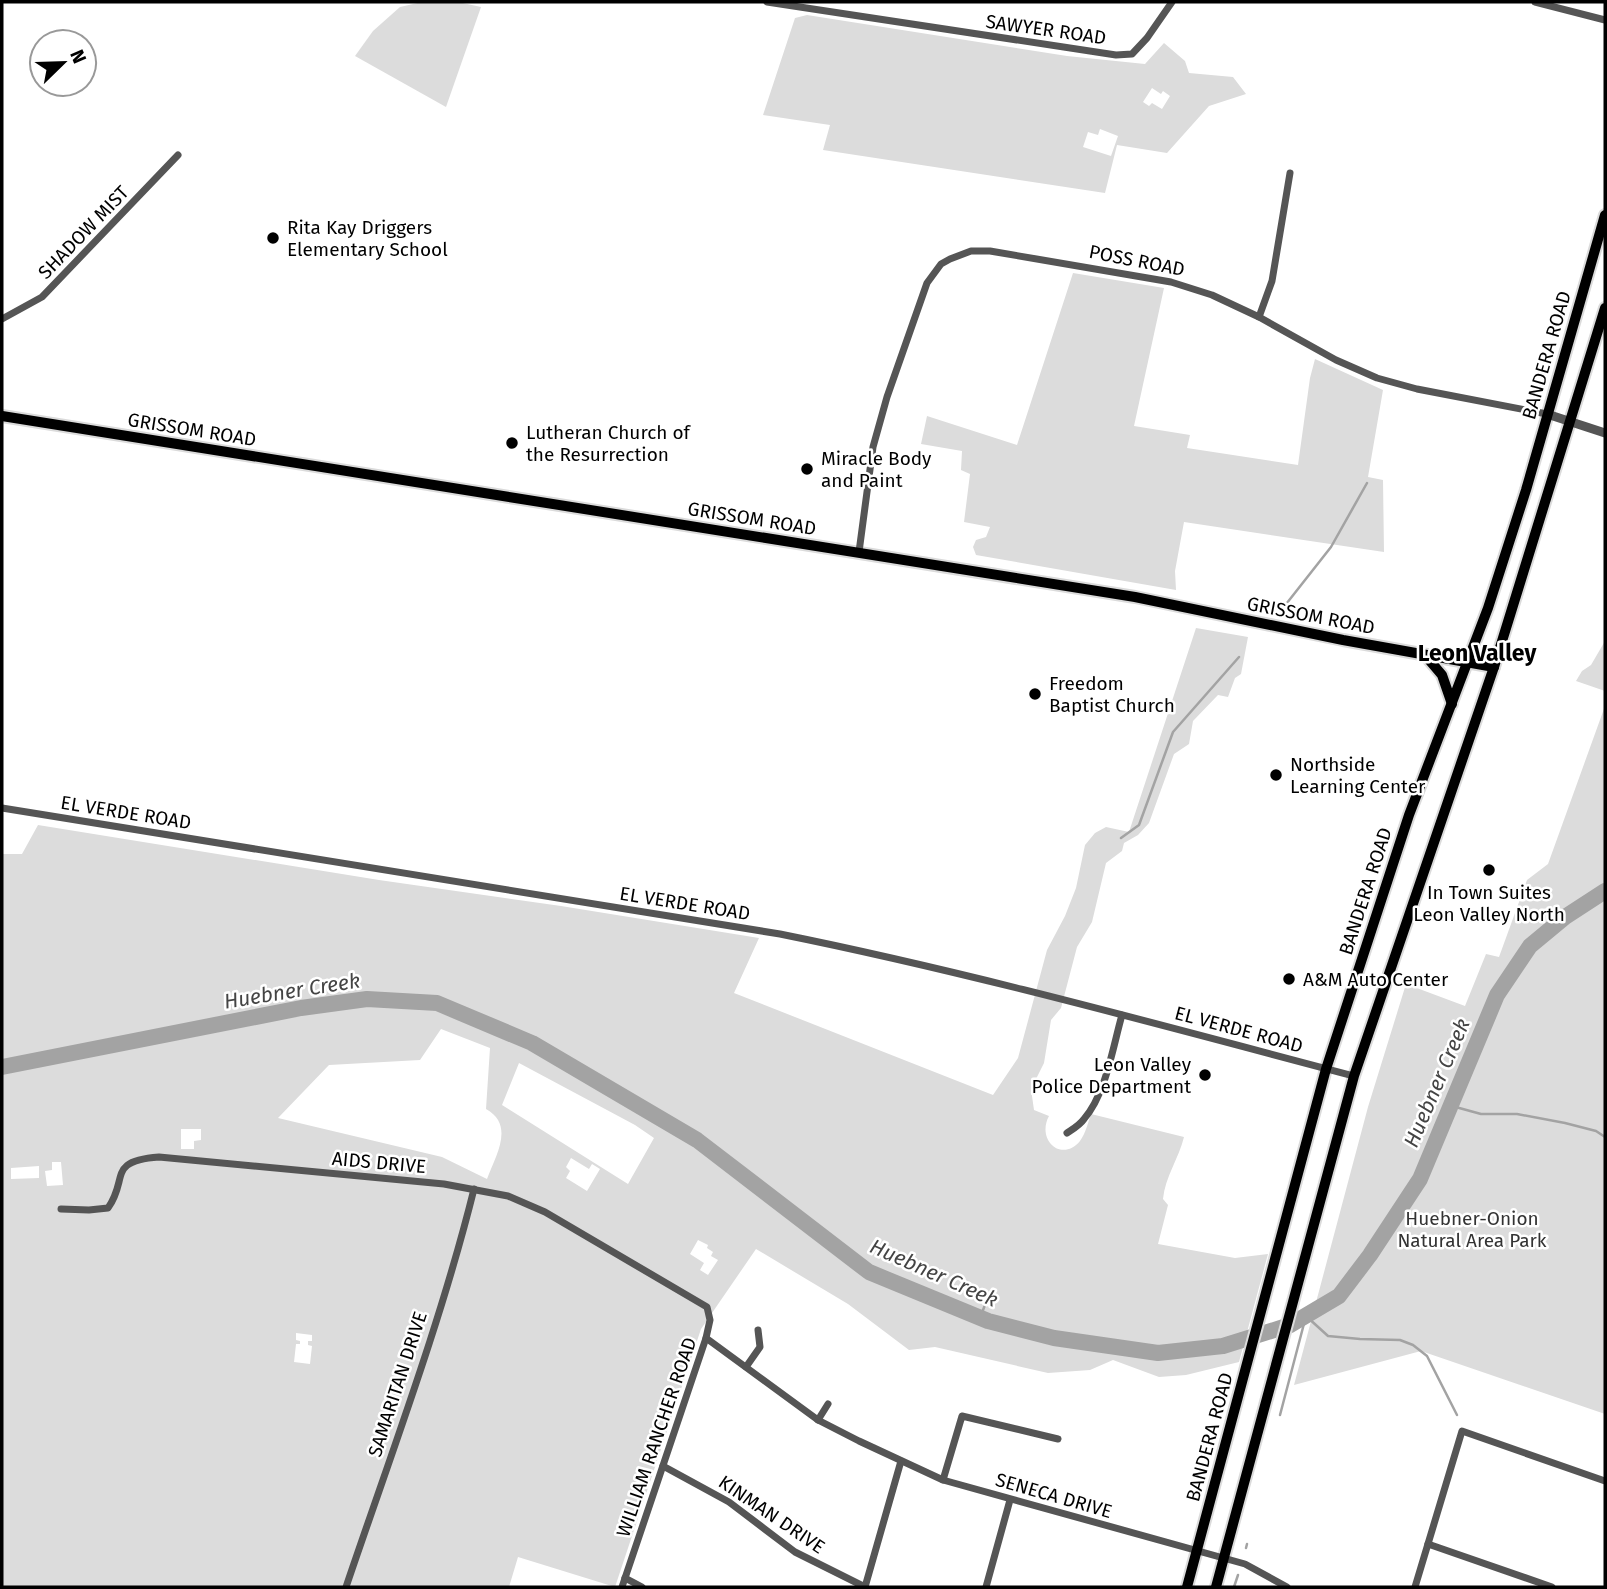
<svg xmlns="http://www.w3.org/2000/svg" width="1607" height="1589" viewBox="0 0 1607 1589" font-family="'Fira Sans',sans-serif">
<rect width="100%" height="100%" fill="#fff"/>
<!-- green -->
<g fill="#dcdcdc" fill-rule="evenodd">
<path d="M422,2H458L481,7L446,107L355,56L373,31L400,7Z"/>
<path d="M807,15L1067,56L1145,64L1164,43L1185,61L1189,73L1233,77L1246,94L1209,106L1167,153L1117,145L1105,193L823,150L830,125L763,115L795,18ZM1152,88L1161,94L1163,91L1170,96L1162,109L1152,103L1149,106L1143,102ZM1100,129L1118,136L1111,156L1083,147L1088,132L1098,135Z"/>
<path d="M1073,273L1164,288L1134,426L1190,435L1187,448L1298,465L1310,378L1315,359L1383,390L1368,477L1383,480L1384,552L1184,522L1175,571L1176,590L976,555L973,547L976,540L986,537L990,527L964,522L970,474L961,470L962,451L921,444L927,416L1017,445Z"/>
<path d="M1196,628L1248,637L1241,674L1235,678L1228,697L1218,695L1193,721L1189,744L1174,754L1149,823L1138,835L1124,843L1122,851L1106,863L1092,922L1077,947L1061,1008L1051,1020L1044,1063L1031,1089L1034,1110L1049,1116C1036,1140 1062,1163 1080,1141C1086,1133 1088,1122 1091,1114L1184,1137C1179,1158 1165,1177 1163,1199L1168,1205L1158,1244L1235,1258L1268,1254L1239,1362L1186,1375L1159,1377L1113,1360L1090,1370L1048,1373L935,1347L909,1350L848,1304L756,1249L701,1329L615,1587L518,1557L509,1587H2V854H22L38,825L379,880L561,906L759,938L734,993L993,1095L1018,1058L1047,950L1065,916L1076,888L1085,845L1095,833L1106,827L1129,832ZM441,1029L490,1048L486,1109C515,1125 496,1155 487,1179L442,1157L278,1118L329,1065L420,1060ZM519,1063L635,1125L654,1138L628,1184L502,1105ZM181,1129H201V1140L194,1141V1149H181ZM571,1158L589,1169L592,1164L600,1169L587,1191L566,1178L570,1171L566,1167ZM52,1162H61L63,1185L47,1186L45,1171L52,1170ZM39,1166V1178L11,1179V1168ZM698,1240L708,1245L707,1248L713,1252L711,1256L718,1260L708,1275L700,1270L704,1263L690,1254ZM296,1333L312,1335V1341H308V1345L312,1346L310,1364L294,1362L296,1344H300V1341L296,1340Z"/>
<path d="M1605,641V691L1576,681L1582,671L1591,665Z"/>
<path d="M1605,706V1414L1421,1351L1294,1385L1368,1107L1406,984L1465,1006L1486,954L1499,957L1527,880L1548,864Z"/>
</g>
<g fill="none" stroke-linecap="round" stroke-linejoin="round">
<!-- stream -->
<g stroke="#a3a3a3" stroke-width="2.5">
<path d="M1283,608L1331,547L1367,483"/>
<path d="M1121,838L1139,825L1173,732L1239,657"/>
<path d="M1452,1106L1481,1114H1517L1565,1123L1596,1131L1605,1137"/>
<path d="M980,1318L988,1297"/>
<path d="M1280,1415L1306,1316L1328,1336L1360,1339L1400,1340L1413,1345L1427,1356L1457,1415"/>
<path d="M1246,1548L1247,1544"/>
<path d="M1234,1587L1238,1575"/>
</g>
<!-- river -->
<path stroke="#a3a3a3" stroke-width="16" d="M2,1067L301,1008L367,999L437,1003L532,1043L697,1140L869,1272L988,1321L1054,1338L1158,1353L1223,1346L1290,1325L1339,1296L1370,1255L1420,1179L1497,995L1530,946L1565,917L1605,891"/>
<defs>
<g id="primary">
<path d="M2,416L1135,597L1343,640L1494,667"/>
<path d="M1425,655L1442,675L1452,704"/>
<path d="M1187,1587L1326,1069L1409,815L1488,608L1526,490L1605,215"/>
<path d="M1216,1587L1354,1076L1494,667L1605,308"/>
</g>
</defs>
<!-- primary casing -->
<use href="#primary" stroke="#dbdbdb" stroke-width="14"/>
<!-- minor -->
<g stroke="#555" stroke-width="7">
<path d="M767,2L1116,55L1132,54L1147,38L1172,2"/>
<path d="M1535,2L1605,20"/>
<path d="M1259,317L1272,281L1290,173"/>
<path d="M2,319L42,297L178,155"/>
<path d="M859,552L873,447L887,397L927,283L941,264L950,259L971,251H990L1171,282L1212,295L1259,317L1336,360L1377,378L1417,389L1547,414"/>
<path d="M2,808L780,934C973,973 1164,1026 1354,1076"/>
<path d="M1067,1133C1073,1129 1080,1125 1084,1119C1106,1094 1113,1046 1122,1015"/>
<path d="M61,1209L89,1210L108,1208C129,1179 106,1161 159,1157L444,1184L508,1196L545,1212L707,1307L710,1320L706,1338L622,1587"/>
<path d="M706,1338L818,1420L859,1441L943,1480L1245,1564L1287,1587"/>
<path d="M746,1367L760,1347L758,1330"/>
<path d="M818,1420L828,1404"/>
<path d="M663,1466L729,1502L795,1552L865,1587"/>
<path d="M943,1480L962,1416L1058,1439"/>
<path d="M1428,1544L1552,1587"/>
<path d="M625,1578L642,1587"/>
<path d="M346,1587C390,1457 441,1322 474,1189"/>
<path d="M865,1587L901,1461"/>
<path d="M986,1587L1010,1500"/>
<path d="M1415,1587L1462,1431L1605,1481"/>
</g>
<!-- tertiary -->
<path stroke="#555" stroke-width="9" d="M1547,414L1605,433"/>
<!-- primary -->
<use href="#primary" stroke="#000" stroke-width="10"/>
</g>
<!-- markers -->
<g fill="#000" stroke="#fff" stroke-width="2.5">
<circle cx="273" cy="238" r="7"/>
<circle cx="512" cy="443" r="7"/>
<circle cx="807" cy="469" r="7"/>
<circle cx="1035" cy="694" r="7"/>
<circle cx="1276" cy="775" r="7"/>
<circle cx="1489" cy="870" r="7"/>
<circle cx="1289" cy="979" r="7"/>
<circle cx="1205" cy="1075" r="7"/>
</g>
<g text-anchor="middle" stroke-width="5" stroke-linejoin="round" paint-order="stroke">
<!-- street labels -->
<g font-size="19" fill="#000" stroke="#fff">
<text transform="translate(1046 29) rotate(8)" y="7">SAWYER ROAD</text>
<text transform="translate(83 232) rotate(-46)" y="7">SHADOW MIST</text>
<text transform="translate(1137 260) rotate(11)" y="7">POSS ROAD</text>
<text transform="translate(1546 355) rotate(-74)" y="7">BANDERA ROAD</text>
<text transform="translate(192 429) rotate(9)" y="7">GRISSOM ROAD</text>
<text transform="translate(752 518) rotate(9)" y="7">GRISSOM ROAD</text>
<text transform="translate(1311 615) rotate(11)" y="7">GRISSOM ROAD</text>
<text transform="translate(126 812) rotate(9)" y="7">EL VERDE ROAD</text>
<text transform="translate(1365 891) rotate(-72)" y="7">BANDERA ROAD</text>
<text transform="translate(685 903) rotate(9)" y="7">EL VERDE ROAD</text>
<text transform="translate(1239 1029) rotate(15)" y="7">EL VERDE ROAD</text>
<text transform="translate(379 1162) rotate(5)" y="7">AIDS DRIVE</text>
<text transform="translate(397 1384) rotate(-72)" y="7">SAMARITAN DRIVE</text>
<text transform="translate(656 1437) rotate(-71)" y="7">WILLIAM RANCHER ROAD</text>
<text transform="translate(1209 1437) rotate(-75)" y="7">BANDERA ROAD</text>
<text transform="translate(1054 1495) rotate(16)" y="7">SENECA DRIVE</text>
<text transform="translate(772 1514) rotate(34)" y="7">KINMAN DRIVE</text>
</g>
<!-- poi labels -->
<g font-size="19" fill="#000" stroke="#fff" text-anchor="start">
<text x="287" y="234">Rita Kay Driggers<tspan x="287" dy="22">Elementary School</tspan></text>
<text x="526" y="439">Lutheran Church of<tspan x="526" dy="22">the Resurrection</tspan></text>
<text x="821" y="465">Miracle Body<tspan x="821" dy="22">and Paint</tspan></text>
<text x="1049" y="690">Freedom<tspan x="1049" dy="22">Baptist Church</tspan></text>
<text x="1290" y="771">Northside<tspan x="1290" dy="22">Learning Center</tspan></text>
<text x="1489" y="899" text-anchor="middle">In Town Suites<tspan x="1489" dy="22">Leon Valley North</tspan></text>
<text x="1303" y="986">A&amp;M Auto Center</text>
<text x="1191" y="1071" text-anchor="end">Leon Valley<tspan x="1191" dy="22">Police Department</tspan></text>
</g>
<!-- park labels -->
<g font-size="19" fill="#333" stroke="#fff">
<text x="1472" y="1225">Huebner-Onion<tspan x="1472" dy="22">Natural Area Park</tspan></text>
</g>
<!-- water labels -->
<g font-size="21" font-style="italic" fill="#444" stroke="#fff">
<text transform="translate(292 991) rotate(-9)" y="7">Huebner Creek</text>
<text transform="translate(1437 1083) rotate(-67)" y="7">Huebner Creek</text>
<text transform="translate(934 1273) rotate(24)" y="7">Huebner Creek</text>
</g>
<!-- quarter labels -->
<g font-size="23" font-weight="bold" fill="#000" stroke="#fff">
<text x="1477" y="661">Leon Valley</text>
</g>
</g>
<!-- border -->
<rect width="1607" height="1589" fill="none" stroke="#000000" stroke-width="7"/>
<!-- north arrow -->
<g transform="translate(63 63) rotate(67)"><circle r="33" fill="#ffffff" stroke="#999999" stroke-width="2"/>
<path d="M0-5L12 26L0 18L-12 26Z" fill="#000000"/>
<text y="-10" font-size="19" font-weight="bold" text-anchor="middle" fill="#000000">N</text>
</g>
</svg>
